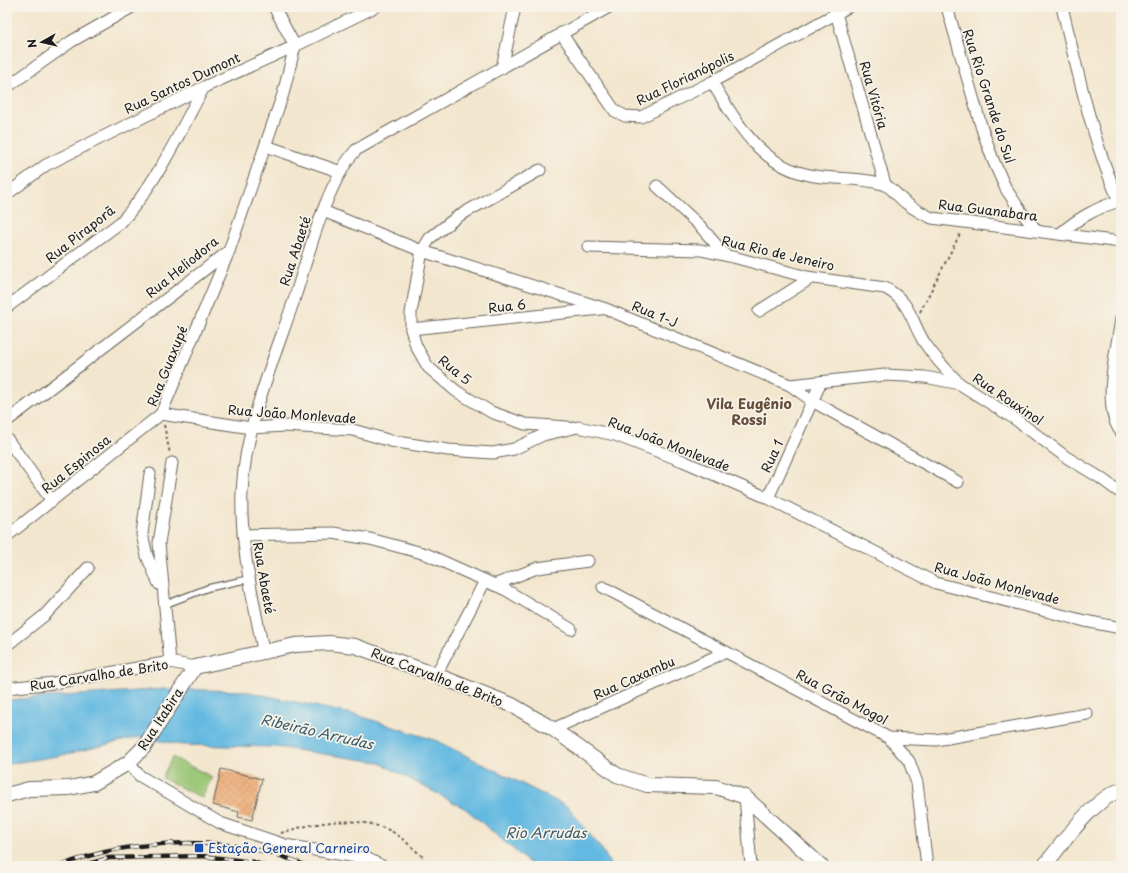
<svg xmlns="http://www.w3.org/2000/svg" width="1128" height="873" viewBox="0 0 1128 873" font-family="'Playpen Sans',sans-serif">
<defs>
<pattern id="building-cross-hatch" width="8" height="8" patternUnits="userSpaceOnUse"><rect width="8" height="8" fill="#eda871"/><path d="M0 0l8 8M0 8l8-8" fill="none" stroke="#cb9061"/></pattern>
</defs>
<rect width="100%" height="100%" fill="#f7f3e8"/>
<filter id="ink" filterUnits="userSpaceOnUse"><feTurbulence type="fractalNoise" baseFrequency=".025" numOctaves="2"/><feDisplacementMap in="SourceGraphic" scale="8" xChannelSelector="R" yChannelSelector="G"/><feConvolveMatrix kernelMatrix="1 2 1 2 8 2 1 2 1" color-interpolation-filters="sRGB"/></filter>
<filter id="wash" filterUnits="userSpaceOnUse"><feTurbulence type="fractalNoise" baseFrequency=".012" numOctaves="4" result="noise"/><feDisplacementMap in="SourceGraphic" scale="16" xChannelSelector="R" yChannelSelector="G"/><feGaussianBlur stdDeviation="0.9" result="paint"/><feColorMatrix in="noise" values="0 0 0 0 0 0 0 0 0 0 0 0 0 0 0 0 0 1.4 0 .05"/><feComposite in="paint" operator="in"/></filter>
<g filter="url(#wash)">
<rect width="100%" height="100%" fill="#f3e6ce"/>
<!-- pitch -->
<path fill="#98c472" stroke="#5a7047" d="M172,757L212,777L202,798L162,778Z"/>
<!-- water -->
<path fill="#64b9e1" stroke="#406a7e" d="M165,689L244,691L357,715L437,741L568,807L603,851L611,866H533L466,809L378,762L276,747L183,745L140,737L58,756L7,764V700Z"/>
<g id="blocks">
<!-- building -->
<path fill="url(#building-cross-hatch)" d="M221,769L262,779L252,820L238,817L239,812L213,805Z"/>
</g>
</g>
<g filter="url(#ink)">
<use href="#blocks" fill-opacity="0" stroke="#67635a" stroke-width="1"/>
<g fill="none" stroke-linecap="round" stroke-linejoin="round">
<defs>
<path id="service" d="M164,605L208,588L249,579"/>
<g id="minor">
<path d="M947,7L982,129L993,160L1006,189L1022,213L1037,231"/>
<path d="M1062,7C1078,72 1092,140 1119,201"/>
<path d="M836,13L885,184"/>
<path d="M561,33L615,111L625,116L641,117L712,82L848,7"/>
<path d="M502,68L515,7"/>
<path d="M712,82C740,128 763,171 822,177C843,179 863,178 883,184C891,186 899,198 906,203C914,209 923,214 932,218L1121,242"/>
<path d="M7,87L72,41L132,7"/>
<path d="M266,146L341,172"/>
<path d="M540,170L457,217L430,238L422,251L411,313V329L416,346L428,367L456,391L491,412L525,424L567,427"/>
<path d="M657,186L700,226L725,255"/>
<path d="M7,194L46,165L204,87L295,46L375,7"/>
<path d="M323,211L422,251L606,309L790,385L814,402L958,482"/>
<path d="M1060,234C1075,220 1101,205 1121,201"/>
<path d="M588,247L701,250L737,258L807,277L885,288C911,302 910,319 924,342C934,357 947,371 960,384"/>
<path d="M7,307L121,222C157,183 179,133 204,87"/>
<path d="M759,311L811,278"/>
<path d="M1121,319C1117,349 1101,407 1121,432"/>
<path d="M411,329L601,309"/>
<path d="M790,385L885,375L925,377L960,384L1015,419L1066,457L1099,477L1121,493"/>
<path d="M161,414L251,428L285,426L353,430L391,441L448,450L493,453L514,449L543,435L578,427L615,435L683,461L768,498L936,583L1085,621L1121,628"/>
<path d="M7,421L229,251"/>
<path d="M7,439L52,501"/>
<path d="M150,474L142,534L147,556L159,584"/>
<path d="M768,498L821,382"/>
<path d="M243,535L333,533L370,539L426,554L506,590L571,629"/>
<path d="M7,536L161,414L229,251L283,94L295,46L274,7"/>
<path d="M494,585L537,568L588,561"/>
<path d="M603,587L889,738L936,740L1087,714"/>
<path d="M7,645L45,615L88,568"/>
<path d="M263,650C253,598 240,546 242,492C245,426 273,362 294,300C308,257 326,183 356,150L609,7"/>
<path d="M170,662L159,543L172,463"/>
<path d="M436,675L485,581"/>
<path d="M7,688L54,683L170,662L195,667"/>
<path d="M553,729L726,652"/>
<path d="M889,738L909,761L917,783L927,866"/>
<path d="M128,763L140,776L220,823L285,845L368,859L382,866"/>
<path d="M745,797L751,866"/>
</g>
<g id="tertiary">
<path d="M7,795L29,789L69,788L94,783L128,763L144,747L195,667L295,645L329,643L355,646L436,675L512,705L553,729L617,775L647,785L716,787L745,797L821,866"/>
<path d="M1044,866C1063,843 1093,799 1121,790"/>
</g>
</defs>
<!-- service casing -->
<use href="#service" stroke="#67635a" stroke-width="8"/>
<!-- minor casing -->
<use href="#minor" stroke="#67635a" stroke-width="13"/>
<!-- tertiary casing -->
<use href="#tertiary" stroke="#67635a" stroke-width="16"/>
<!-- path -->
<g stroke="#67635a" stroke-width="2" stroke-dasharray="3 3" stroke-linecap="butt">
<path d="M920,312L961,232"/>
<path d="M164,425L170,454"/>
<path d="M281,833C316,822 354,815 389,830C400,835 412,848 422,856L424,866"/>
</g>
<!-- service -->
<use href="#service" stroke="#fff" stroke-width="5.5"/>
<!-- minor -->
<use href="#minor" stroke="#fff" stroke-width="11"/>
<!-- tertiary -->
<use href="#tertiary" stroke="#fff" stroke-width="14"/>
<defs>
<g id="rail">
<path d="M60,866C131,837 237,834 307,866"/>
<path d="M81,866L109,858L202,856L254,862L265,866"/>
</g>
</defs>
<!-- rail casing -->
<use href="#rail" stroke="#1c1c1c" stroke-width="4.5"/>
<!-- rail -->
<use href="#rail" stroke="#f7f3e8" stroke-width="3" stroke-dasharray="9" stroke-linecap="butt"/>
</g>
</g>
<!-- markers -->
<rect fill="#1a4fb4" stroke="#f7f3e8" stroke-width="1.5" x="194" y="843" width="10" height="10" rx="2"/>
<g text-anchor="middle" stroke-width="3.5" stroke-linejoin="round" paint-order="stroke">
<!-- street labels -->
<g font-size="13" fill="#1c1c1c" stroke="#f7f3e8">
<text transform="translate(685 78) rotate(-26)" y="5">Rua Florianópolis</text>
<text transform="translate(182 83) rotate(-25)" y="5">Rua Santos Dumont</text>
<text transform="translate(874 95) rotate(74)" y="5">Rua Vitória</text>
<text transform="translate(989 96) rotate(72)" y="5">Rua Rio Grande do Sul</text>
<text transform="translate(988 210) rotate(7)" y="5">Rua Guanabara</text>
<text transform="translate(80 234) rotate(-38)" y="5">Rua Piraporã</text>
<text transform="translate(295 251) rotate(-72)" y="5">Rua Abaeté</text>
<text transform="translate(778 253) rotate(13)" y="5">Rua Rio de Jeneiro</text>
<text transform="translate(182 267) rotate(-39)" y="5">Rua Heliodora</text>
<text transform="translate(507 306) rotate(-6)" y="5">Rua 6</text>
<text transform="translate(655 314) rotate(22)" y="5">Rua 1-J</text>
<text transform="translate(167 366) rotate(-68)" y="5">Rua Guaxupé</text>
<text transform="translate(455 370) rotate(39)" y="5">Rua 5</text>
<text transform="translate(1008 399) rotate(34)" y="5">Rua Rouxinol</text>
<text transform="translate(292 414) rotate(4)" y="5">Rua João Monlevade</text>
<text transform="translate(669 444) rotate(21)" y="5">Rua João Monlevade</text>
<text transform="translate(772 456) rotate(-65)" y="5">Rua 1</text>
<text transform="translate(76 464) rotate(-39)" y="5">Rua Espinosa</text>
<text transform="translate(264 578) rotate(80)" y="5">Rua Abaeté</text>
<text transform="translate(997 583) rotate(15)" y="5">Rua João Monlevade</text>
<text transform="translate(99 675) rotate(-9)" y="5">Rua Carvalho de Brito</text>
<text transform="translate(437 677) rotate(21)" y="5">Rua Carvalho de Brito</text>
<text transform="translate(634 678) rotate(-24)" y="5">Rua Caxambu</text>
<text transform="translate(842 697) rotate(28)" y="5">Rua Grão Mogol</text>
<text transform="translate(160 719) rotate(-57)" y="5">Rua Itabira</text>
</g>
<!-- transit labels -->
<g font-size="13" fill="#164399" stroke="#f7f3e8" text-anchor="start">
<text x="208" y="853">Estação General Carneiro</text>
</g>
<!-- neighbourhood labels -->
<g font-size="14" font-weight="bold" fill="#654d3a" stroke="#f7f3e8">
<text x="749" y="409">Vila Eugênio<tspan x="749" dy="16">Rossi</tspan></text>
</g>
<!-- water labels -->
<g font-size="14" font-style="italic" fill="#395b6b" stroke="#f7f3e8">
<text transform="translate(317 732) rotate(13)" y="5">Ribeirão Arrudas</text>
<text x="546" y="838">Rio Arrudas</text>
</g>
</g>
<!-- margin -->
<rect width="1128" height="873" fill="none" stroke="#f7f3e8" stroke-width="24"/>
<!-- north arrow -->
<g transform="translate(42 42) rotate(262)" stroke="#f7f3e8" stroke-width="3" paint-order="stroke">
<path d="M0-3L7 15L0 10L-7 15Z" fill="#1c1c1c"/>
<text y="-6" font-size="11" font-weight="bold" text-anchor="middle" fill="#1c1c1c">N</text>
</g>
</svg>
